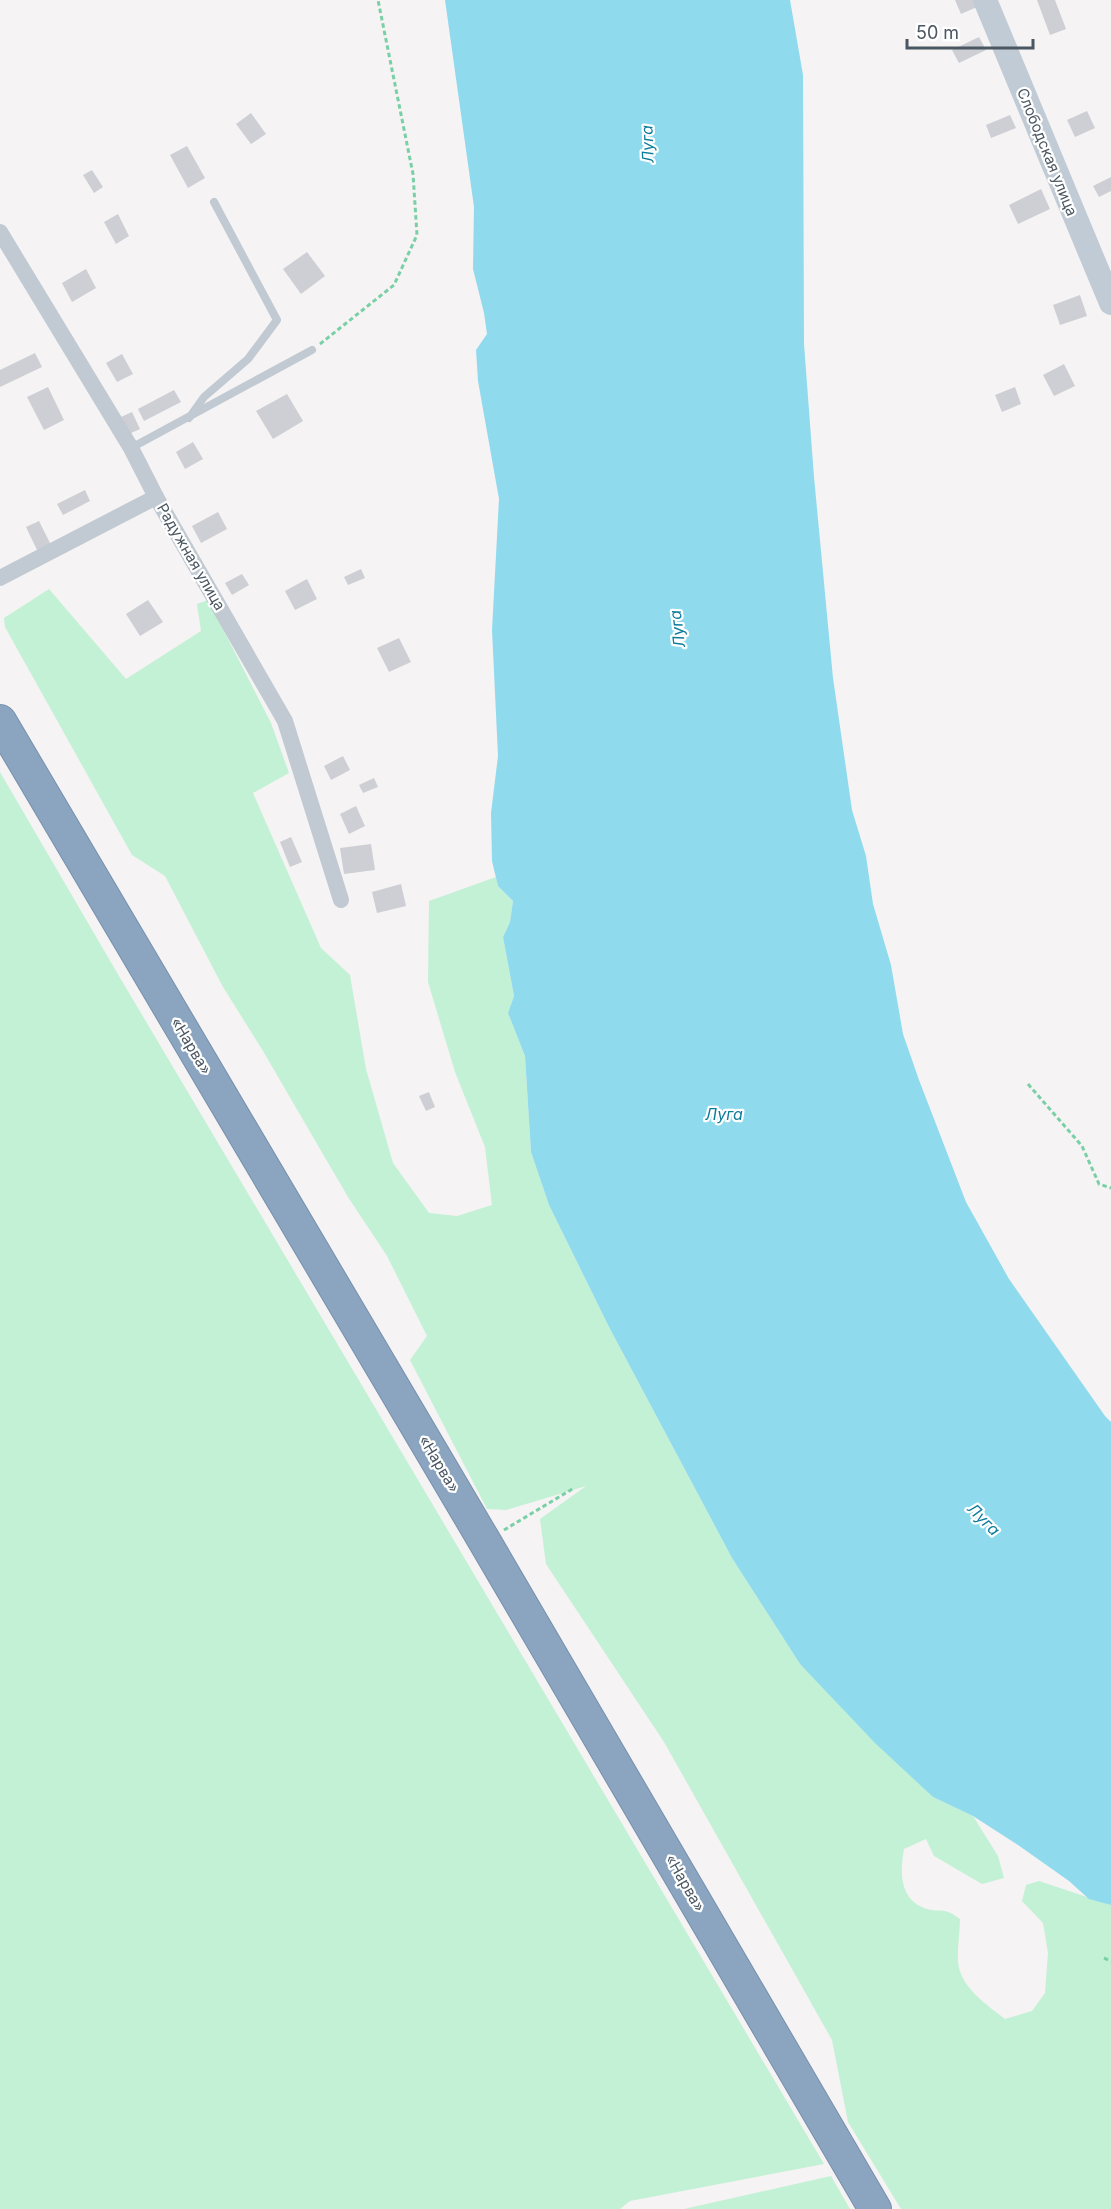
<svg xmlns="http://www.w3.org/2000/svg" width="1111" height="2209" viewBox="0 0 1111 2209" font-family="Inter,sans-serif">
<rect width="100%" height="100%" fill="#f5f3f3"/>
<!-- green -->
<g fill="#c3f1d5">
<path d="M49,589L126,679L201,631L197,604L208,600L271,723L289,773L253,793L321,948L350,975L366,1069L393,1163L429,1213L457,1216L492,1205L485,1147L455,1072L428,982L429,901L496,877L498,886L513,901L510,922L503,937L514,996L508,1013L525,1056L531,1152L549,1205L609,1327L732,1558L800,1664L933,1797L973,1816L998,1856L1004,1878L982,1884L934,1856L926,1839L904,1849C900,1871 899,1898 924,1908C939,1914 942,1905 960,1919C960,1933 957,1948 958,1962C960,1987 987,2005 1005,2019L1032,2011L1045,1993L1048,1953L1043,1923L1022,1901L1026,1885L1039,1881L1111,1905V2209H901L848,2122L832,2040L664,1742L546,1564L540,1519L586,1486L506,1510L487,1509L410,1360L427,1336L387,1256L348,1197L263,1051L223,987L165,876L132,855L5,627L4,618Z"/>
<path d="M0,772L116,971L824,2164L630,2201L620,2209H0Z"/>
<path d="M831,2176L850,2209H684Z"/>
</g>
<!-- water -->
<path fill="#90daee" d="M445,0H790L803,75L804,344L814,477L833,678L852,810L866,856L873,904L891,965L903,1034L919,1080L966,1202L1009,1279L1105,1416L1111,1422V1905L1089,1899L1069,1881L1018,1845L973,1816L933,1797L875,1743L800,1664L732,1558L609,1327L549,1205L531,1152L525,1056L508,1013L514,996L503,937L510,922L513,901L498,886L492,861L491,813L498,756L492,630L499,499L478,381L476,350L487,334L484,313L473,269L474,207Z"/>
<!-- building -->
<g fill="#cdcfd5">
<path d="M955,0H974L977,7L961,14Z"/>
<path d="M1037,0H1055L1066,29L1050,35Z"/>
<path d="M979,37L986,50L959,63L952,50Z"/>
<path d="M1087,111L1095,128L1075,137L1067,120Z"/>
<path d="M251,113L266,134L251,144L236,124Z"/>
<path d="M1010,115L1016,128L991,138L986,125Z"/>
<path d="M187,146L205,178L188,188L170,155Z"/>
<path d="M92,170L103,187L94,193L83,175Z"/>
<path d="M1111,177V191L1099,197L1093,186Z"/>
<path d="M1041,189L1050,209L1018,224L1009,205Z"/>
<path d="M118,214L129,236L116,244L104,222Z"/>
<path d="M307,252L325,276L301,294L283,269Z"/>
<path d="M86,269L96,288L72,302L62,283Z"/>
<path d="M1080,295L1087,316L1060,325L1053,305Z"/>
<path d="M35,353L42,367L0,387V370Z"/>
<path d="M122,354L133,374L117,382L106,363Z"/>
<path d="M1064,364L1075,386L1054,396L1043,375Z"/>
<path d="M48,387L64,420L44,430L27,397Z"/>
<path d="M1015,387L1021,404L1002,412L995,395Z"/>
<path d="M174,390L181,402L144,421L138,409Z"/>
<path d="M287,394L303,421L273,439L256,411Z"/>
<path d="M132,412L140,429L129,434L121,417Z"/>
<path d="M193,442L203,459L185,469L176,452Z"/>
<path d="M85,490L90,501L63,515L57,504Z"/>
<path d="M218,512L227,529L201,543L192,526Z"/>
<path d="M39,521L51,545L38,552L26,527Z"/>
<path d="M361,569L365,578L348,585L344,577Z"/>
<path d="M242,574L249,585L232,595L225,583Z"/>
<path d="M307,579L317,599L295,610L285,591Z"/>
<path d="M148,600L163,622L140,636L126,614Z"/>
<path d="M399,638L411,662L389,672L377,648Z"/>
<path d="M343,756L350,770L331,780L324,766Z"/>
<path d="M374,778L378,787L363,793L359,785Z"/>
<path d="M356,806L365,826L349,834L340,814Z"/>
<path d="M291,837L302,862L290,867L280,842Z"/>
<path d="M371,844L375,870L344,874L340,848Z"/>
<path d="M401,884L406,906L377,913L372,892Z"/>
<path d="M429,1092L435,1107L426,1111L419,1096Z"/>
</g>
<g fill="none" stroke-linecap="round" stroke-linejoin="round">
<defs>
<path id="highway" d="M0,721L485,1542L875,2209"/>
</defs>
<!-- highway casing -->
<use href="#highway" stroke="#7690ad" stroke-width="34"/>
<!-- path -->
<g stroke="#7ad0a6" stroke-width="3" stroke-dasharray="4.5 3" stroke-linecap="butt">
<path d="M320,344L394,285L417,235L413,174L378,0"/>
<path d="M1028,1084L1082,1146L1099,1184L1111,1188"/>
<path d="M504,1530L574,1488"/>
<path d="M1104,1958L1111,1961"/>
</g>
<!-- lane -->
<g stroke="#c1cad2" stroke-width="8">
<path d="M189,418L204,397L248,359L277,320L214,202"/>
<path d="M131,448L312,350"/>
</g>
<!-- street -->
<g stroke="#c1cad2" stroke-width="16">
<path d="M0,232L131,448L156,497L285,721L341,900"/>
<path d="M0,578L156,497"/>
</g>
<!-- secondary -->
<path stroke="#c1cbd6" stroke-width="24" d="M985,0L1111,303"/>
<!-- highway -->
<use href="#highway" stroke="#8ba5c1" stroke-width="32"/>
</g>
<g text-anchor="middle" stroke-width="4.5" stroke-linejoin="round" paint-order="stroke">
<!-- street labels -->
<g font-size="15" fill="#4a5661" stroke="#fff">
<text transform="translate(1047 152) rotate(68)" y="5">Слободская улица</text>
<text transform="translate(191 557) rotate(60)" y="5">Радужная улица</text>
<text transform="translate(191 1046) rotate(59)" y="5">«Нарва»</text>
<text transform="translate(439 1464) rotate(59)" y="5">«Нарва»</text>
<text transform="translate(685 1883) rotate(60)" y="5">«Нарва»</text>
</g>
<!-- water labels -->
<g font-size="16" font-style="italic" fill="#0c7c9b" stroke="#fff">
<text transform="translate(647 144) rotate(-92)" y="6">Луга</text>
<text transform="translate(677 629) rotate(-97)" y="6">Луга</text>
<text x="724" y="1120">Луга</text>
<text transform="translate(984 1519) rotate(45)" y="6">Луга</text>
</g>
</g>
<!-- scale -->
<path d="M907 39v9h126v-9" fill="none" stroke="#4a5661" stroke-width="3"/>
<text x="916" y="39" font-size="18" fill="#4a5661" stroke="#ffffff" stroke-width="4.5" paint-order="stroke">50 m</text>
</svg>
